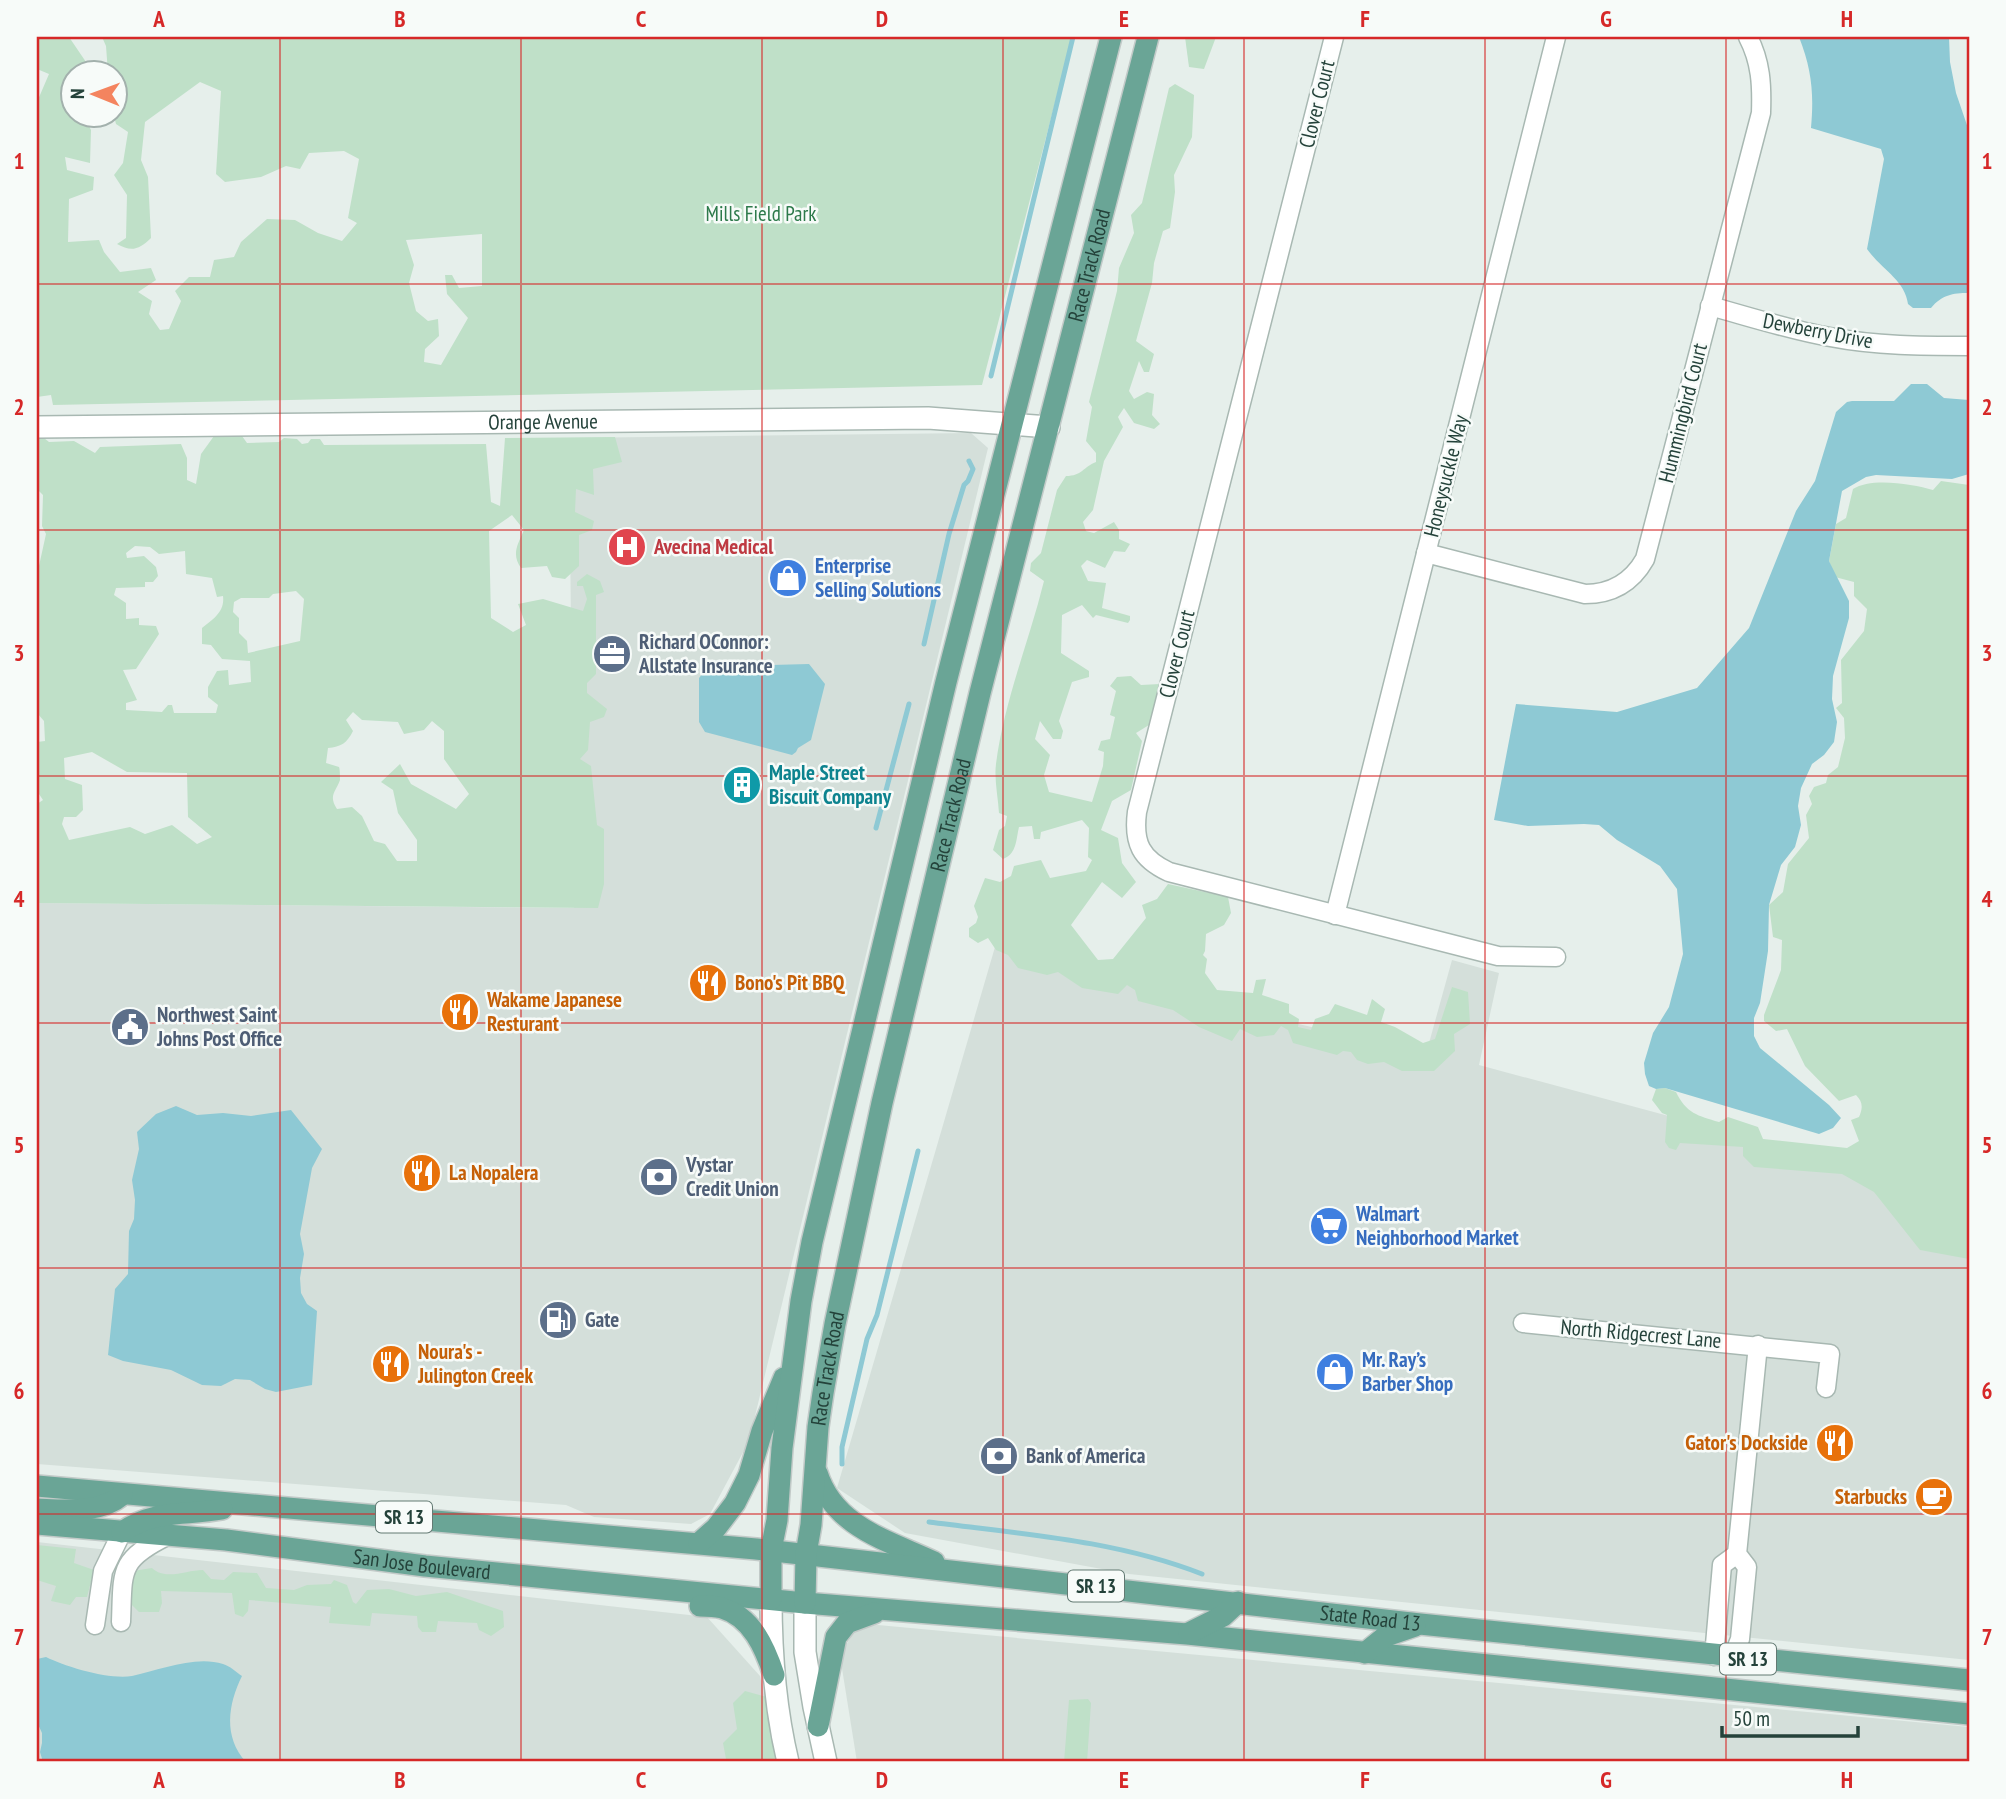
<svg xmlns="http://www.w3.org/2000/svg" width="2006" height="1799" viewBox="0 0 2006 1799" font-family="'PT Sans Narrow',sans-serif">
<rect width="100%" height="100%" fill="#e6efeb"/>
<!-- built -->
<g fill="#d4dfda">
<path d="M971,433L988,448L749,1441L710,1514L691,1524L594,1517L566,1505L37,1464V903L574,908L569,438Z"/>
<path d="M995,947L1252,1013L1426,1054L1452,960L1499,973L1479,1065L1969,1197V1660L1129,1574L905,1533L837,1488Z"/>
<path d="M37,1542L707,1617L760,1676L779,1762H37Z"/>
<path d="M878,1625L1969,1727V1762H857L840,1656L857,1626Z"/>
</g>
<!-- green -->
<g fill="#bfe0c8" fill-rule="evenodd">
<path d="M38,37H69L86,62L84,73L74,74V116H84L91,130L90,163L65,157L67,170L94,177L93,190L69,199L68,242L99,240L104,252L120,272L151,268L156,280L138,292L152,301L149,314L160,330L169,329L181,301L175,291L189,277H210L214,260L234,257L241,242L267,219L295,220L318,233L342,241L357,223L348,218L359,159L344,151L309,153L300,169L286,166L261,177L225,182L216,174L221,91L200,82L145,122L141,160L148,177L151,238C139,250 131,252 117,244L126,238L127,195L114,175L123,163L128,132L116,124L114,116L116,74L108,73L106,46L102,37H1072L982,385L53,405L51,395L37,397V102L49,74L37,69ZM482,234V286L459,288L452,275H445L447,294L468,318L441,365L424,362L425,349L439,336L438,319L428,321L416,311L409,283L414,265L406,240Z"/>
<path d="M1185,37H1216L1204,69L1189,67Z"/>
<path d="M1175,84L1194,95L1192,137L1174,175L1175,192L1170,228L1163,231L1154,263L1152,283L1136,341L1154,354L1149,372H1144L1139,361L1129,391L1134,399L1147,392L1154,394L1152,415L1160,424L1154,429L1134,423L1124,408L1118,417L1123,427L1104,461L1093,510L1083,522L1086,531L1094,533L1114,522L1119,530V539L1130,544L1125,552L1114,551L1105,568L1087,560L1081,566L1088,581L1106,583L1102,608L1130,616V620L1128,623L1096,615L1093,618L1082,605L1062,615L1061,653L1089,671V677L1072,682L1059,721L1063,731L1061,739H1053L1040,721L1035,739L1050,755L1044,775L1049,792L1092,802L1103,766L1104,752L1098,750L1101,741L1110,739L1115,717L1110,715L1116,691L1110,686L1117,677L1131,676L1141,685L1160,684L1149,725L1136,733L1142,741L1131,790L1112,801L1101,830L1118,838L1122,863L1136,882L1122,898L1102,882L1071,925L1098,960L1113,959L1146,918L1142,905L1157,899L1168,884L1228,897L1231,913L1224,925L1206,934L1205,951L1203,955L1207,959L1205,973L1217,990L1253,993L1256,980L1266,979L1262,995L1289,1004V1013L1299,1019L1298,1027L1311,1030L1315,1019L1329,1014L1335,1004L1367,1015L1372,999L1385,1009L1381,1022L1395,1027L1423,1043L1435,1039L1452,987L1468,992L1470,1024L1454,1034L1455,1051L1434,1071H1402L1384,1062L1368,1064L1357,1060L1351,1052L1343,1051L1337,1055L1293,1043L1288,1030L1281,1026L1274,1035L1257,1037L1240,1029L1232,1041L1199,1027L1173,1010L1138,1001L1135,990L1127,985L1118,994L1082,988L1058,972L1047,975L1018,968L1008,955L996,950L988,938L978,943L969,937V928L976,923L978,917L974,906L985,878L1000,882L1011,876L1014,866L1041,860L1050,878L1086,871L1092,860L1088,857L1089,828L1082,820L1041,832L1040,839H1034L1032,826L1019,827C1016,839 1017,854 1003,859L993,850L999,830L1005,826L1007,816L999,813C998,797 994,779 996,764C1004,701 1029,642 1044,581L1030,571L1031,563L1041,553L1057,490L1066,476C1082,476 1083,467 1096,462V453L1086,441L1092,407L1089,402L1117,291L1119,268L1134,233L1131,215L1142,203L1169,88Z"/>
<path d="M214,436H242L247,443L279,442L284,438L297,439L302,444L308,443L311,439H320L324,445L486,444L491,502L500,506L505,438L615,437L622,462L593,469L594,495L576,489L575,512L594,521L592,530L579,535V566L565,579L552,577L547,566L521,568C511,554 518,544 524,530L512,515L489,531L491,618L513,632L526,625L518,604L543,599L583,611L587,599L583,586H577V582L587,574L600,581L604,592L596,595V674L587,683V693L607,709L604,717L590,722L588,750L580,759L591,766L597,825L604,829V884L598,908L37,903V804L43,800L37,791V742L45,741L44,721L37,713V575L46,534L42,526L43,495L37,489V438H44L49,442L74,441L95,453L100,447L181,444L187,458V480L196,484L201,454ZM135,546L150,547L159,554L185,551L186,574L212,578L217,597L223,596C225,612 213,619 202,628V644L211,645L222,659L250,661L251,682L229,685L228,670L217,671L208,687V697L218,705L216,713H174L172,705H168L162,712L126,710V703L137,700L123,670L136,669L159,634L156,626L139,625V618L126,619V603L114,595L116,588L145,587V582H153L158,576L156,567L144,556L127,558L126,553ZM296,591L304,599L300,641L248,653L247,641L239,633V618L233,612L234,602L241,598H269L273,594ZM353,712L362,720L398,722L404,734L424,730L432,721L444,731V759L469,794L456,809L411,784L400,764L381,782L393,790L398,813L417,840V861H397L385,844L374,841L362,816L352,807L337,809C328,795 336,792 340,780C340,777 340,769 339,767L326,763L328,748C341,747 347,743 353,731L346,720ZM92,752L127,772L187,773L188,817L212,837L197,844L172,825L145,834L130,827L69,840L62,824L64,817H76L83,810L82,785L65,779L64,758Z"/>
<path d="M1941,481L1969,485V1259L1920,1250L1874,1192L1842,1174L1754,1167L1743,1156V1147L1680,1143L1676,1150L1669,1148L1665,1142L1667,1115L1662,1113L1652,1100L1656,1089L1665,1088L1676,1092C1686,1113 1698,1116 1719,1122L1728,1117L1758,1127L1763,1139L1847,1148L1859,1141L1851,1120L1859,1117C1863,1108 1863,1102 1856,1095L1839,1101L1805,1066L1787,1029L1776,1031L1764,1021V1015L1781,970L1782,940L1773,937L1769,905L1783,892L1788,864L1809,838L1806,815L1812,804L1809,796L1814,787L1826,783L1828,775L1838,767L1845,738L1844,718L1836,708L1842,703L1841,660L1864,631L1867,609L1854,596V582L1835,577L1829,561L1836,524L1846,518L1853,489C1871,477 1913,484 1933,490Z"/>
<path d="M37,1545L76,1549L74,1563L94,1570L87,1597H76L70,1605L51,1601L56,1586L37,1580Z"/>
<path d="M152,1568C166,1581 186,1570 203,1570L211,1579L224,1580L233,1572L257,1573L266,1588L294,1590L307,1585L331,1584L334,1580L347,1585L353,1602L356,1604L367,1590L389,1589L416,1596L447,1592L503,1611L504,1627L491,1636L479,1630L477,1623L438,1621L436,1632H422L418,1627L417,1616L372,1613L370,1626L329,1623L331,1607L249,1600L248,1611L243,1617L235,1614L232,1593L161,1591L162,1603L159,1612H139L129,1602L133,1571Z"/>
<path d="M745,1691L767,1697L779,1762H744L743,1759H726L723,1743L737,1729L733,1703Z"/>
<path d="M1088,1699L1091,1703L1087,1762H1064L1069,1700Z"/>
</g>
<!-- water -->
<g fill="#8ec9d4">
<path d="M1799,37H1949L1950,62L1956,93L1969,131V293C1952,293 1942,295 1931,308H1913L1908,304C1905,280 1881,269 1867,249L1884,159L1881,149L1811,128C1814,94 1812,70 1799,37Z"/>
<path d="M1911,384H1927L1944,398L1969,400V474L1952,479L1876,475L1866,477L1842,491L1829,561L1849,601V618L1833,676L1832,699L1837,722L1834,742L1824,755L1812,764L1801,788L1798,806L1801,825L1795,847L1781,865L1769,905L1768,951L1760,1003L1754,1018V1036L1760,1048L1829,1105L1841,1118L1833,1128L1819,1134L1665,1088L1656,1089L1649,1086L1645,1074L1644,1063L1653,1033L1669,1007L1683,954L1677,889L1660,866L1617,840L1599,825L1584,824L1528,826L1494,820L1516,704L1617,712L1697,688L1749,628L1796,511L1815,481L1836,412L1847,402L1852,401H1894Z"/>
<path d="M809,664L825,684L811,740L798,748L796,752L792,755L705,732L699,722V678L705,671L731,670L738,666Z"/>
<path d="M176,1106L197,1115L223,1113L251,1116L291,1110L322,1149L312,1168L300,1234L304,1254L300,1278L301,1293L307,1304L317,1311L312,1385L276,1392L265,1389L250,1380L235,1379L221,1386L202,1385L171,1370L123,1361L108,1355L115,1289L128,1274L129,1231L134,1219L135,1200L132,1180L139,1149L137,1132L156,1114Z"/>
<path d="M46,1657C66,1667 110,1680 132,1676C159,1670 196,1655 223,1664C230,1666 236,1672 242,1676C228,1704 223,1737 246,1762H43L40,1752L42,1743V1733L37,1722V1659Z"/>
</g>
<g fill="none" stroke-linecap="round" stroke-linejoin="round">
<!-- stream -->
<g stroke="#8ec9d4" stroke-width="5">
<path d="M991,376L1073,37"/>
<path d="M924,644L949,534L964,485L968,481L973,469L969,461"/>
<path d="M876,828L909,704"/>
<path d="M842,1464V1447L867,1339L877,1315L918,1151"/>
<path d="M929,1522C1021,1534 1115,1540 1202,1574"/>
</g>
<defs>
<g id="minor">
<path d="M1334,37L1137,812C1133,843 1141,859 1169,872L1498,956L1556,957"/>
<path d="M1710,306C1750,317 1790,330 1830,337C1876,346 1923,346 1969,346"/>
<path d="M1426,553L1585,594C1612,594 1632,582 1645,559L1761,113C1762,85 1761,62 1748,37"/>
<path d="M1335,915L1556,37"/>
<path d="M1523,1323L1830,1354L1826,1388"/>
<path d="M121,1622C123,1571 118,1560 167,1536"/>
<path d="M95,1625L103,1571L122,1532"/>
<path d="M1714,1656L1722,1565L1737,1554"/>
<path d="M1733,1657L1740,1639L1747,1567L1737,1554L1758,1345"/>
</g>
<g id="tertiary">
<path id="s1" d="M37,427L928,418L1049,427"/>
<path d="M771,1599C771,1655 775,1708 788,1762"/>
<path d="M805,1603V1652L814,1707L826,1762"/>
</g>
<g id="primary">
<path d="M817,1473C834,1527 887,1540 934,1562"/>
<path id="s2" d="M37,1486L756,1549L1420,1624L1969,1680"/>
<path d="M37,1509C64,1510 100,1514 122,1495"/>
<path id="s3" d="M37,1524L226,1540L425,1566L805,1603L1187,1634L1969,1714"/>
<path d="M122,1532C155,1509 184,1516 222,1509"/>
<path d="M699,1543L716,1528L735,1503L749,1475L762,1431L784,1378"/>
<path d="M771,1599V1550L777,1520L782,1448L801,1301L812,1242L946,682L1111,37"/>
<path id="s4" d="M805,1603L806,1554L811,1525L818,1427L823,1393L835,1324L882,1103L980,693L1148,37"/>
<path d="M700,1606C706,1606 715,1606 722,1608C752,1617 765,1648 774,1675"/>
<path d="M1189,1633L1223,1616L1238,1602"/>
<path d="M1365,1653L1386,1636L1415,1626"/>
<path d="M818,1726L836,1637L847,1623L874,1613"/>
</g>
</defs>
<!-- minor casing -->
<use href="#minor" stroke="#a8b8b2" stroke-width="21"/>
<!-- tertiary casing -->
<use href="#tertiary" stroke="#a8b8b2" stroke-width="24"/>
<!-- primary casing -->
<use href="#primary" stroke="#c2cac8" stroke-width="24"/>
<!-- minor -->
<use href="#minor" stroke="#fff" stroke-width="18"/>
<!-- tertiary -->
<use href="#tertiary" stroke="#fff" stroke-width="21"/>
<!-- primary -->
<use href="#primary" stroke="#6aa596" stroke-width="21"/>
</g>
<!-- grid -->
<path fill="none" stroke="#d62828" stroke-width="2" stroke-opacity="0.55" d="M280,37V1762M521,37V1762M762,37V1762M1003,37V1762M1244,37V1762M1485,37V1762M1726,37V1762M37,284H1969M37,530H1969M37,776H1969M37,1023H1969M37,1268H1969M37,1514H1969"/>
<!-- icons -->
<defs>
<symbol id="hospital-disc" viewBox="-11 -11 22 22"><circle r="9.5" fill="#e0444e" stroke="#f7fbf9"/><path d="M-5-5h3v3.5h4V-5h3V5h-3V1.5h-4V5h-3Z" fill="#fff"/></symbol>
<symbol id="shop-disc" viewBox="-11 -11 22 22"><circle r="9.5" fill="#3f7fe0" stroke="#f7fbf9"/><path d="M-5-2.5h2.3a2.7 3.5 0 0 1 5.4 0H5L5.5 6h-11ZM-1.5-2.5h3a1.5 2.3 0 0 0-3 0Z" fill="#fff"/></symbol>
<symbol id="office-disc" viewBox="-11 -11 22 22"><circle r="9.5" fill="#5c6f8a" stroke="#f7fbf9"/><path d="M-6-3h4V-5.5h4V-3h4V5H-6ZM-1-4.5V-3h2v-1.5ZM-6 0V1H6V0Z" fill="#fff"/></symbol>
<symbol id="building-disc" viewBox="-11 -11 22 22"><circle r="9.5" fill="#0f9aa8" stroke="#f7fbf9"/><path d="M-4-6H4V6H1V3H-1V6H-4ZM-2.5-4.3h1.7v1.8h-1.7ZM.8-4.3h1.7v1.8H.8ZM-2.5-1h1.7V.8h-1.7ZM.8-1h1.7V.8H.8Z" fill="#fff"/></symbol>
<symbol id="restaurant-disc" viewBox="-11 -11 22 22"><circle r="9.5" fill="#e8710a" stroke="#f7fbf9"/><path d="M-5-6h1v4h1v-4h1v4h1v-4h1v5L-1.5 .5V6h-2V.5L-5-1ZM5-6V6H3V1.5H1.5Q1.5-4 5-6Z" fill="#fff"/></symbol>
<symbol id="civic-disc" viewBox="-11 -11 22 22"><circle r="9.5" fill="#5c6f8a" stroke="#f7fbf9"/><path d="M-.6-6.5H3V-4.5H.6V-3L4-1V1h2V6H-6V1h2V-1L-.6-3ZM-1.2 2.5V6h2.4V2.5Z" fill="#fff"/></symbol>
<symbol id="bank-disc" viewBox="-11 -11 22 22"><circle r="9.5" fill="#5c6f8a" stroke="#f7fbf9"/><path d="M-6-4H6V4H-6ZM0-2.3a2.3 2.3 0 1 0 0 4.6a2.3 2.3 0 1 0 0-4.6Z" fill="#fff"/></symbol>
<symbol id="supermarket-disc" viewBox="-11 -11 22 22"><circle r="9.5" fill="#3f7fe0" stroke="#f7fbf9"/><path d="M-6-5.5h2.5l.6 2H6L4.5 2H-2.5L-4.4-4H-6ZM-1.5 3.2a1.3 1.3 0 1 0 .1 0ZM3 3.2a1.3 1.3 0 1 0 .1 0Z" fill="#fff"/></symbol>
<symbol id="fuel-disc" viewBox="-11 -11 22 22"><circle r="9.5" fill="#5c6f8a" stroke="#f7fbf9"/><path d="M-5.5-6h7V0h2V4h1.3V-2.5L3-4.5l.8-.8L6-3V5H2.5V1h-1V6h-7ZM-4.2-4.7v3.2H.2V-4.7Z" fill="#fff"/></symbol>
<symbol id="cafe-disc" viewBox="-11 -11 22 22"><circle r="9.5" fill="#e8710a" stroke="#f7fbf9"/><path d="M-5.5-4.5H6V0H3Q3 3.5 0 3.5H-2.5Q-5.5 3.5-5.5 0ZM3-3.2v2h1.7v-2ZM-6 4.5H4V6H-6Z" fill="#fff"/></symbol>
</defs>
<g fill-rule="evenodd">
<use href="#hospital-disc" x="605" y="525" width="44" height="44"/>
<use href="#shop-disc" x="766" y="556" width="44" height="44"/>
<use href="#office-disc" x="590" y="632" width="44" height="44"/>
<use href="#building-disc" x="720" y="763" width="44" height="44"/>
<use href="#restaurant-disc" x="686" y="961" width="44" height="44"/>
<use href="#restaurant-disc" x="438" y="990" width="44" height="44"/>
<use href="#civic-disc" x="108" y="1005" width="44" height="44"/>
<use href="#restaurant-disc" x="400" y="1151" width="44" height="44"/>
<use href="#bank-disc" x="637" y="1155" width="44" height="44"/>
<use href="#supermarket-disc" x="1307" y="1204" width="44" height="44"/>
<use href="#fuel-disc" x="536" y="1298" width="44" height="44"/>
<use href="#restaurant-disc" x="369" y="1342" width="44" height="44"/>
<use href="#shop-disc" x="1313" y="1350" width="44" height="44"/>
<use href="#restaurant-disc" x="1813" y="1421" width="44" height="44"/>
<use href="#bank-disc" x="977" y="1434" width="44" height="44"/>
<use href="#cafe-disc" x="1912" y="1475" width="44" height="44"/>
</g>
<g text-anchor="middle" stroke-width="5" stroke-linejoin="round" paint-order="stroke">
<!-- shield labels -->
<g fill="#f7fbf9" stroke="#637a73" stroke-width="2">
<rect x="376" y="1501.5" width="56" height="31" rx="5"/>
<rect x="1068" y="1570.5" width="56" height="31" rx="5"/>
<rect x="1720" y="1643.5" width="56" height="31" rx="5"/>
</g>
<g font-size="19" font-weight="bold" fill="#24423a">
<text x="404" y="1524">SR 13</text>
<text x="1096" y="1593">SR 13</text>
<text x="1748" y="1666">SR 13</text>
</g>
<!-- street labels -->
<g font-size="21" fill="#24423a" stroke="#f7fbf9">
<text transform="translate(1317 104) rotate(-76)" y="7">Clover Court</text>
<text dy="7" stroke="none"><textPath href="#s4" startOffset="1370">Race Track Road</textPath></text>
<text transform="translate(1818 331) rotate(11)" y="7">Dewberry Drive</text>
<text transform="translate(1683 413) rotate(-76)" y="7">Hummingbird Court</text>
<text dy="7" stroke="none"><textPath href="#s1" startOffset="506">Orange Avenue</textPath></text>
<text transform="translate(1446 476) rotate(-76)" y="7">Honeysuckle Way</text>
<text transform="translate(1177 654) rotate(-76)" y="7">Clover Court</text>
<text dy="7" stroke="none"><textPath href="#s4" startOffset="803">Race Track Road</textPath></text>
<text transform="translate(1641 1334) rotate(5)" y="7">North Ridgecrest Lane</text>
<text dy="7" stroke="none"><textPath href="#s4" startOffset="236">Race Track Road</textPath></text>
<text dy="7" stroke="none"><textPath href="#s3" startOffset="387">San Jose Boulevard</textPath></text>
<text dy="7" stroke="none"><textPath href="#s2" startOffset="1340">State Road 13</textPath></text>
</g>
<!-- park labels -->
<g font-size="21" fill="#2d7a4b" stroke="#f7fbf9">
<text x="761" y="221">Mills Field Park</text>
</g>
<!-- health labels -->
<g font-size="21" font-weight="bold" fill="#be3a42" stroke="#f7fbf9" text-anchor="start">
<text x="654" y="554">Avecina Medical</text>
</g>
<!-- shop labels -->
<g font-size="21" font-weight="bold" fill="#366cbe" stroke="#f7fbf9" text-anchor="start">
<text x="815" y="573">Enterprise<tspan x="815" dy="24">Selling Solutions</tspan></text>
<text x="1356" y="1221">Walmart<tspan x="1356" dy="24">Neighborhood Market</tspan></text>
<text x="1362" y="1367">Mr. Ray’s<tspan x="1362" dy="24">Barber Shop</tspan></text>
</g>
<!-- service labels -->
<g font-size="21" font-weight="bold" fill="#4e5e75" stroke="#f7fbf9" text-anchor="start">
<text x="639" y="649">Richard OConnor:<tspan x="639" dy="24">Allstate Insurance</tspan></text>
<text x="157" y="1022">Northwest Saint<tspan x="157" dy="24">Johns Post Office</tspan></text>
<text x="686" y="1172">Vystar<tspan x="686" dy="24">Credit Union</tspan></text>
<text x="585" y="1327">Gate</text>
<text x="1026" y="1463">Bank of America</text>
</g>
<!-- culture labels -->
<g font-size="21" font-weight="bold" fill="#0d838f" stroke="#f7fbf9" text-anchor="start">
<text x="769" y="780">Maple Street<tspan x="769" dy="24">Biscuit Company</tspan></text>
</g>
<!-- food labels -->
<g font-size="21" font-weight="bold" fill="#c56008" stroke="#f7fbf9" text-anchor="start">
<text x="735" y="990">Bono's Pit BBQ</text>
<text x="487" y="1007">Wakame Japanese<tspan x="487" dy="24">Resturant</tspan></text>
<text x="449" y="1180">La Nopalera</text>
<text x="418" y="1359">Noura's -<tspan x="418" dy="24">Julington Creek</tspan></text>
<text x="1808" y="1450" text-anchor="end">Gator's Dockside</text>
<text x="1907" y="1504" text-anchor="end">Starbucks</text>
</g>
</g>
<!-- border -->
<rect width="2006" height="1799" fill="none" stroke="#f7fbf9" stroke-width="77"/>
<!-- north arrow -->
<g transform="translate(94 94) rotate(271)"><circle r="33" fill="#f7fbf9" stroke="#a3b1ad" stroke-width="2"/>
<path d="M0-5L12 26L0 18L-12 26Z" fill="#f4845f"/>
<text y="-10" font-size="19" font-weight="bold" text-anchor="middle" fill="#24423a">N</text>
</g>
<!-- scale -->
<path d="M1722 1726v10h136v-10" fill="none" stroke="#24423a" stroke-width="3.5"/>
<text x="1733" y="1726" font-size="21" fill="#24423a" stroke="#f7fbf9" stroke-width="5" paint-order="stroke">50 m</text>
<rect x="38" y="38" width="1930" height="1722" fill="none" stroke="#d62828" stroke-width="2.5"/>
<g font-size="23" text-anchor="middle" font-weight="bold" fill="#d62828">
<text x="159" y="27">A</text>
<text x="400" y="27">B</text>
<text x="641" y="27">C</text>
<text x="882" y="27">D</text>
<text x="1124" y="27">E</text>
<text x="1365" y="27">F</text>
<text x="1606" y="27">G</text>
<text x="1847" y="27">H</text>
<text x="19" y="169">1</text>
<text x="1987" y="169">1</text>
<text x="19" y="415">2</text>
<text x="1987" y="415">2</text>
<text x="19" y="661">3</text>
<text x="1987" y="661">3</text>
<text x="19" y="907">4</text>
<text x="1987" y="907">4</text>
<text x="19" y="1153">5</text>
<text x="1987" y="1153">5</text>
<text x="19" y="1399">6</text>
<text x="1987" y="1399">6</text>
<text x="19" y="1645">7</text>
<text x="1987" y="1645">7</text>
<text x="159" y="1788">A</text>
<text x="400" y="1788">B</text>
<text x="641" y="1788">C</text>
<text x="882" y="1788">D</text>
<text x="1124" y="1788">E</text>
<text x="1365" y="1788">F</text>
<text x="1606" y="1788">G</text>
<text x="1847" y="1788">H</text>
</g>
</svg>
